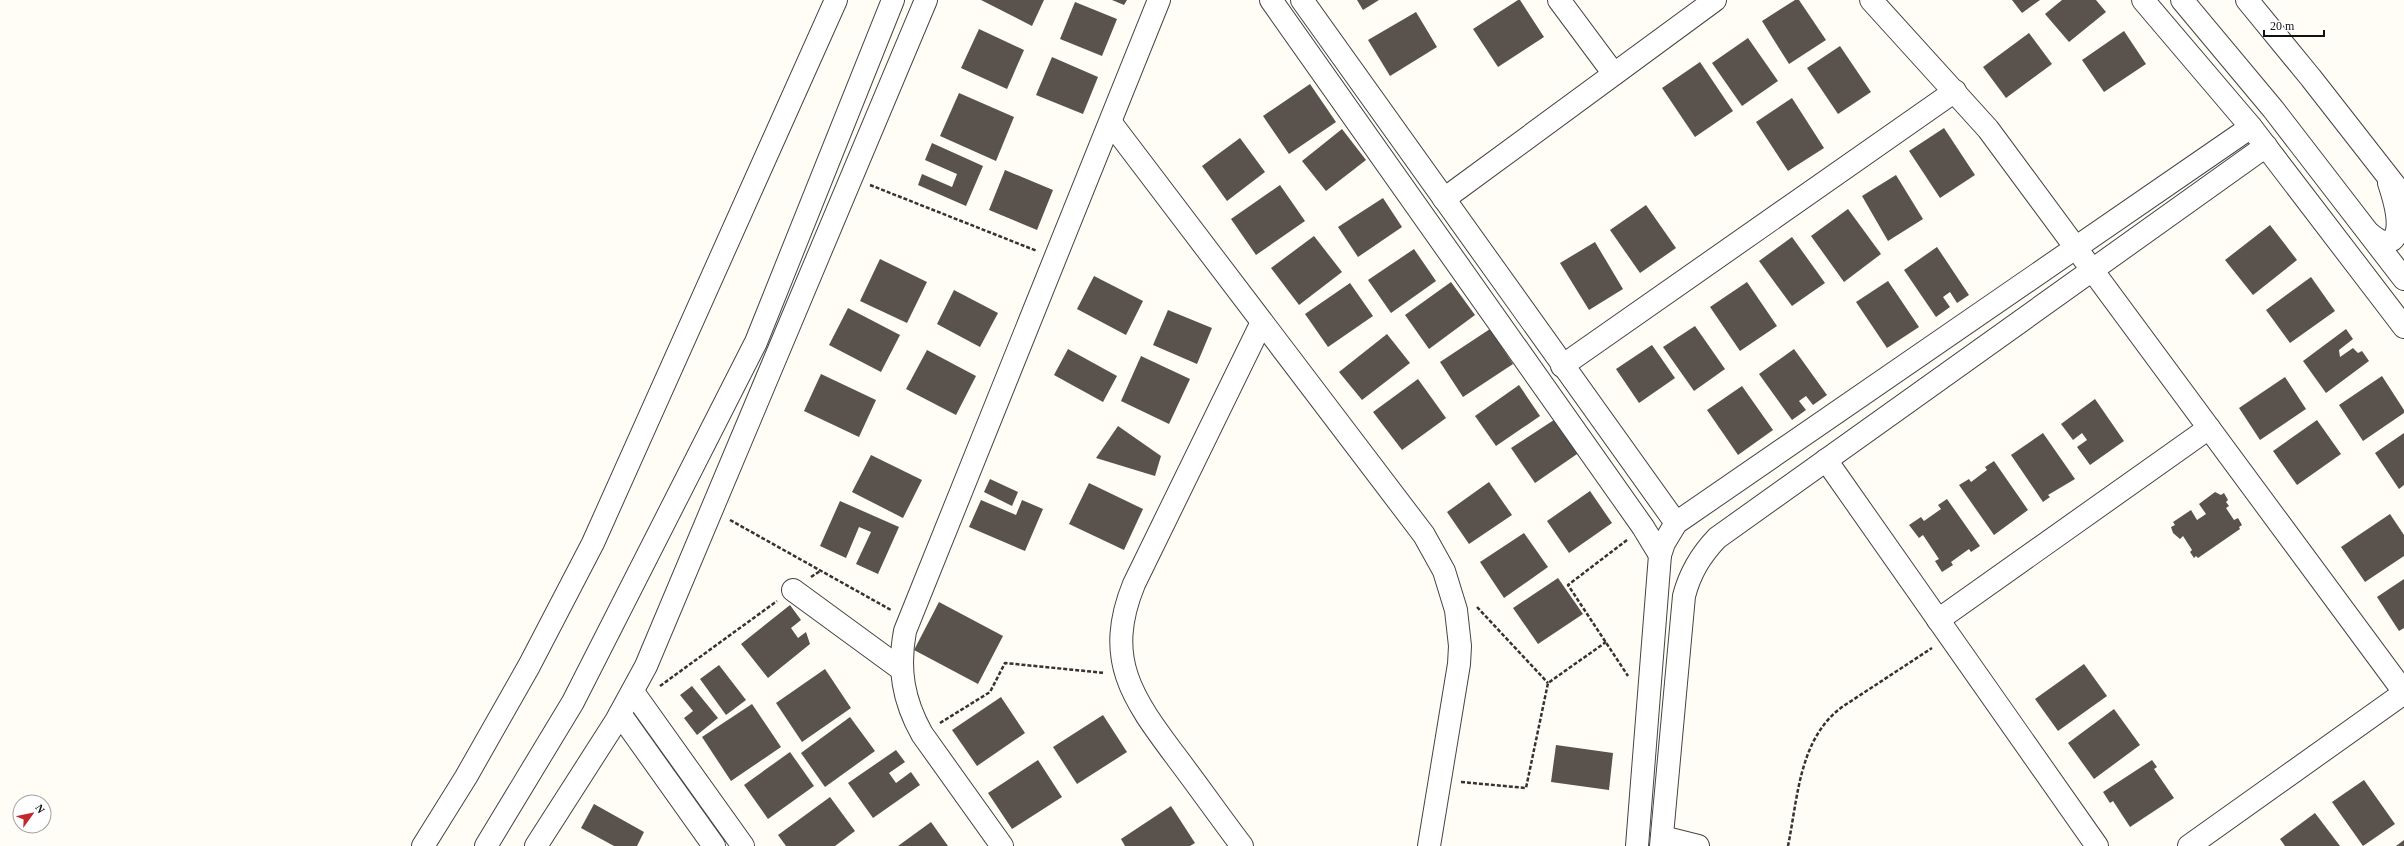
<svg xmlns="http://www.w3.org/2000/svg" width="2404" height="846" viewBox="0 0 2404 846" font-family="Georgia,serif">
<rect width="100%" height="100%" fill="#fffdf5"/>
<!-- building -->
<g fill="#5a524d">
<path d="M981,0H1044L1032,26Z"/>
<path d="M1112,0H1127L1124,5Z"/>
<path d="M1357,0H1379L1363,10Z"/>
<path d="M1518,0H1520L1544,37L1498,67L1473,29Z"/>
<path d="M1795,0H1799L1826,40L1789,64L1762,21Z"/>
<path d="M2012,0H2040L2022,13Z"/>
<path d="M2062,0H2096L2106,12L2069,42L2045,14Z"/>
<path d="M1075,2L1117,19L1102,56L1060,39Z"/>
<path d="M1416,12L1437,47L1390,76L1368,40Z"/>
<path d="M979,29L1024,50L1007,89L961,68Z"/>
<path d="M2124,31L2146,64L2104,92L2082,60Z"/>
<path d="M2029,33L2052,64L2006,98L1983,67Z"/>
<path d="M1748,38L1778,81L1742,106L1712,63Z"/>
<path d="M1840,46L1871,92L1838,114L1807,68Z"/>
<path d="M1052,57L1098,77L1083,114L1036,95Z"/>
<path d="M1700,62L1733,111L1695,137L1662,88Z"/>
<path d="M1310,84L1336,122L1289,154L1263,116Z"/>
<path d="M959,93L1014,117L996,161L940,136Z"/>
<path d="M1792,98L1824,148L1788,171L1756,122Z"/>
<path d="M1944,128L1975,175L1940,198L1909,151Z"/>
<path d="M1342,129L1366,160L1326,191L1302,161Z"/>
<path d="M1240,138L1265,172L1227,201L1202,166Z"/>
<path d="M932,143L983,166L966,206L918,185L922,174L952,187L957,174L925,160Z"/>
<path d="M1005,170L1053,190L1037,230L989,210Z"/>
<path d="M1896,175L1923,219L1888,241L1862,196Z"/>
<path d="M1280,185L1305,221L1256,255L1231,219Z"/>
<path d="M1383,198L1402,227L1358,257L1338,227Z"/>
<path d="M1646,205L1676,248L1640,273L1610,230Z"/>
<path d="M1848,209L1881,254L1844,282L1811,236Z"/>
<path d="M2270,225L2297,260L2253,295L2225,260Z"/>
<path d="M1314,236L1342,272L1299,305L1271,268Z"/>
<path d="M1792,237L1825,283L1792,306L1759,261Z"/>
<path d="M1595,242L1623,289L1589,310L1560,263Z"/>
<path d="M1937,247L1969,295L1957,303L1950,292L1943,297L1950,307L1936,317L1904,270Z"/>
<path d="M1414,249L1436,281L1391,313L1368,280Z"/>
<path d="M880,259L927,282L907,323L860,301Z"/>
<path d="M1094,276L1143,301L1126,335L1077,309Z"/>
<path d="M2311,277L2335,311L2290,343L2266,310Z"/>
<path d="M1888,281L1919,327L1887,348L1856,302Z"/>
<path d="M1451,282L1475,315L1429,349L1405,315Z"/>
<path d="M1747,282L1777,326L1740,351L1710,307Z"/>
<path d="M1350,283L1373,316L1328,347L1305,314Z"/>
<path d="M954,290L998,313L980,347L937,324Z"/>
<path d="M848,308L900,335L881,372L829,345Z"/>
<path d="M1168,310L1212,328L1197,364L1153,345Z"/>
<path d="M1695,326L1725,369L1694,391L1663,347Z"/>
<path d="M1490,329L1513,364L1463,397L1440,362Z"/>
<path d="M2346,329L2353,339L2339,350L2340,357L2353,348L2358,353L2362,351L2369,361L2326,393L2303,361Z"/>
<path d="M1387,334L1410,363L1362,400L1339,372Z"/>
<path d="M1652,345L1675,378L1639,403L1616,369Z"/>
<path d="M1068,349L1117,376L1103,402L1054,375Z"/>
<path d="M1794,349L1827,395L1813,405L1806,396L1799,401L1806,410L1792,420L1759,374Z"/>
<path d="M927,350L976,376L956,415L906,389Z"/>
<path d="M1141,356L1190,379L1169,424L1121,401Z"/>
<path d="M821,374L876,400L859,437L804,411Z"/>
<path d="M2382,376L2404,410V413L2363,441L2339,405Z"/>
<path d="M2285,377L2306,409L2260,440L2239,408Z"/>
<path d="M1418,379L1446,418L1402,450L1373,412Z"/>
<path d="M1519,385L1540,416L1496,446L1475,416Z"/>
<path d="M1742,386L1773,430L1738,455L1707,410Z"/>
<path d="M2095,399L2124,441L2090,465L2077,447L2087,440L2082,433L2073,440L2061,424Z"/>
<path d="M1557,418L1580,452L1535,483L1511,448Z"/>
<path d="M2317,420L2341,454L2297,485L2273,451Z"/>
<path d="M1118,426L1161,456L1155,476L1096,458Z"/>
<path d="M2043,433L2075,479L2048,495L2050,497L2043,502L2011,455Z"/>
<path d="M2404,433V485L2399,489L2375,453Z"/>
<path d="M871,455L922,480L903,518L852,492Z"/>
<path d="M1994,461L2028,510L1994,535L1959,485L1969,479L1971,482L1987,470L1985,467Z"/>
<path d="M990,479L1018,492L1012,506L984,492Z"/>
<path d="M1489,482L1512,515L1469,544L1447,512Z"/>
<path d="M1089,483L1143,509L1124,550L1069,524Z"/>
<path d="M1590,491L1612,523L1569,553L1547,521Z"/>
<path d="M2215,492L2221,495L2224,493L2228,500L2226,502L2229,506L2226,508L2234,520L2238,518L2242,525L2239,527L2240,529L2198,558L2196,556L2194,558L2190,552L2192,550L2183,536L2180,539L2173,533L2171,527L2175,525L2173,522L2191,510L2197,520L2206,514L2199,504Z"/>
<path d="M1947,499L1980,546L1971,552L1969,549L1951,562L1953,565L1942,572L1935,561L1939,559L1923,535L1919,538L1909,525L1921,517L1924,521L1941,509L1938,505Z"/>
<path d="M981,500L1016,515L1022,500L1043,509L1025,551L969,527Z"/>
<path d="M840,501L899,527L878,574L856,564L871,532L859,527L846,558L820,546Z"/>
<path d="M2390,514L2404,535V556L2365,582L2341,547Z"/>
<path d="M1524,533L1548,567L1504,598L1480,562Z"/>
<path d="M1558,578L1583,614L1538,644L1513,608Z"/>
<path d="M2404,579V628L2399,631L2377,597Z"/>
<path d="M939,602L1003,636L978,684L914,650Z"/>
<path d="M790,605L801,620L791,628L798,638L806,632L810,644L768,678L741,644Z"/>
<path d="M2084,664L2107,696L2058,731L2035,699Z"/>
<path d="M719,665L746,700L726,715L700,679Z"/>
<path d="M825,669L851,708L802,742L776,703Z"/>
<path d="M692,686L718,718L697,735L684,718L693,711L680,695Z"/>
<path d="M1001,697L1025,733L977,766L952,730Z"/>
<path d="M752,704L781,747L731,781L702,737Z"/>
<path d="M2114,709L2140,745L2094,779L2068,743Z"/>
<path d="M1103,715L1127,752L1077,784L1053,747Z"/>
<path d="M850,717L875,751L825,787L801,753Z"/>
<path d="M1556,745L1613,753L1609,790L1551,782Z"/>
<path d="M896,750L905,762L889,773L896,783L911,772L920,785L873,818L848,783Z"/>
<path d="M790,752L814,786L768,819L744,785Z"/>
<path d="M1038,760L1062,797L1012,829L988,793Z"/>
<path d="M2152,760L2157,767L2154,769L2174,798L2130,827L2113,801L2110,803L2103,792Z"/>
<path d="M2364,780L2395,824L2363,846L2332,802Z"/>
<path d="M830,797L855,831L835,846H786L778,835Z"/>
<path d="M594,804L644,832L637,846H614L581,828Z"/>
<path d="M1171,806L1195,843L1190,846H1125L1121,839Z"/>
<path d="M2315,813L2340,846H2285L2280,839Z"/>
<path d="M931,822L948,846H898Z"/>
<path d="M2404,840V846H2396Z"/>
</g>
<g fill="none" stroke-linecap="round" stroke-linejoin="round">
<defs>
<g id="minor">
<path d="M1271,0L1643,527L1660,555"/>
<path d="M1302,0L1676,523"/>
<path d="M1559,0L1614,74"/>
<path d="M1871,0L1988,129L2404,692"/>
<path d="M2143,0L2251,127L2404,327"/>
<path d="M2182,0L2273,109L2404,279"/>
<path d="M2247,0L2311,78L2404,197"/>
<path d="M1111,123L1424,535L1444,571L1456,610L1460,646L1459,664L1429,846"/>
<path d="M1444,199L1715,0"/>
<path d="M2370,234C2377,239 2383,245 2392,240C2404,230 2394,198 2389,183"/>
<path d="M1562,366L1955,91"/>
<path d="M1826,460L2097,846"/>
<path d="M793,590L901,669"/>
<path d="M1938,620L2209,428"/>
<path d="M633,692L743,846"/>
<path d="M620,714L714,846"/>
<path d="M1662,837L1698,846"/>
<path d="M423,846L466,777L529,666L593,543L836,0"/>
<path d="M486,846L573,702L756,342L893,0"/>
<path d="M536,846L616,721L646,666L926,0"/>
<path d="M1002,846L922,734C903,700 898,669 905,631L1159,0"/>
<path d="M1242,846C1220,817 1199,787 1177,758C1133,699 1103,660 1134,584L1262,322"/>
<path d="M1637,846L1660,555L1664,543L1676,523L2251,127"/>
<path d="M1661,846L1684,596C1690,573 1700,556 1717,538L2266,146"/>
<path d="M2189,846L2404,693"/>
</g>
</defs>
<!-- minor casing -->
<use href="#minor" stroke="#444" stroke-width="24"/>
<!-- path -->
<g stroke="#333" stroke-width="2.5" stroke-dasharray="4 2" stroke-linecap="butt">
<path d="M870,185L1037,251"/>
<path d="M730,520L891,610"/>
<path d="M1627,540L1568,585L1628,676"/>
<path d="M811,577L820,571"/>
<path d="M1477,607L1548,683"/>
<path d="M660,686L777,601"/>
<path d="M940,723L990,692L1005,663L1105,673"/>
<path d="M1461,782L1526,788L1548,683L1606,642"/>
<path d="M1788,846C1798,797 1799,739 1842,707L1932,648"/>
</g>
<!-- minor -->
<use href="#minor" stroke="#fff" stroke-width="22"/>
</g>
<!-- north arrow -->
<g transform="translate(32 814) rotate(57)"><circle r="19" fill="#ffffff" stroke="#a0a0a0"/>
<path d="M0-3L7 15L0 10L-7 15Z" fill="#c4262e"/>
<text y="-6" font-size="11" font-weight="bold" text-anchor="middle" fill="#111111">N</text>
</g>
<!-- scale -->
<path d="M2264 30v6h60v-6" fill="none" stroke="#111111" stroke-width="2"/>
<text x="2270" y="30" font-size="12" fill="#111111" stroke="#ffffff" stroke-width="3" paint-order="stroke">20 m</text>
</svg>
